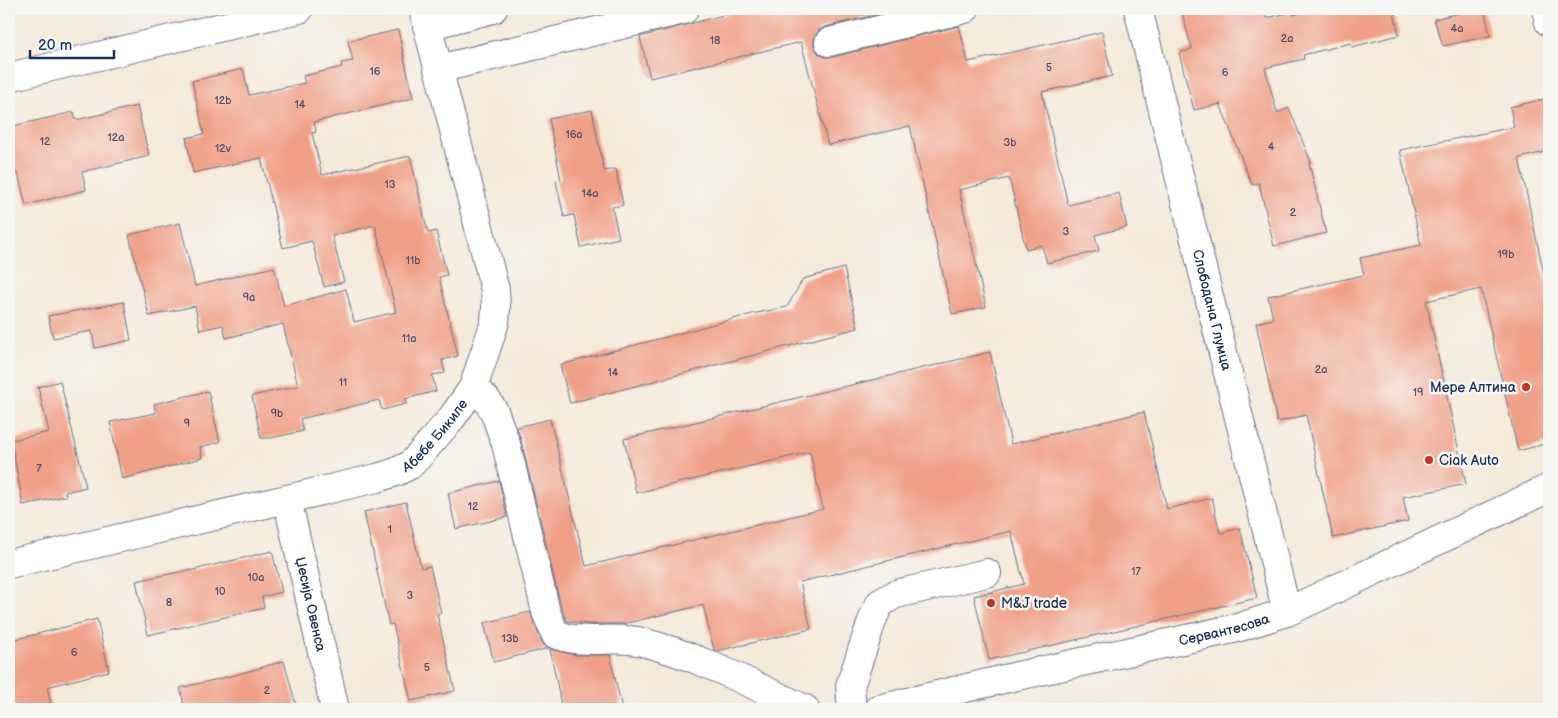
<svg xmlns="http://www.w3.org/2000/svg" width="1558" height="718" viewBox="0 0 1558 718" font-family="'Balsamiq Sans',sans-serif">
<rect width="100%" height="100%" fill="#f6f6f2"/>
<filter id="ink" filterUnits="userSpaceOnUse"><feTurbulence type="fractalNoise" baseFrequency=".02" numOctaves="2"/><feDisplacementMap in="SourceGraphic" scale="10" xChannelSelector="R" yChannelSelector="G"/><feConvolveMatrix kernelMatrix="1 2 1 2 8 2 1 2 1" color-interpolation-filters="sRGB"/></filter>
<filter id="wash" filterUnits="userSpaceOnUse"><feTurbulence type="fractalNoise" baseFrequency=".0096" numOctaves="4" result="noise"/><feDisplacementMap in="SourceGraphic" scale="20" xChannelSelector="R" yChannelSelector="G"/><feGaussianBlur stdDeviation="1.12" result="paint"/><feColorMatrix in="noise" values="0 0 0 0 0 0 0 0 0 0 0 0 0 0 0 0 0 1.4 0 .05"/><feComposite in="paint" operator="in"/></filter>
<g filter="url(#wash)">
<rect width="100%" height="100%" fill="#f4eada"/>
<g id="blocks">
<!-- building -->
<g fill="#f1a088">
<path d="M734,9H892V11L825,27L819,30L814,37V46L818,53L825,57H833L959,26L968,62L1102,32L1112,76L1042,92L1068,205L1119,193L1127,227L1095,235L1099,251L1047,263L1042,245L1026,249L1009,178L959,190L986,307L952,314L910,126L828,145L801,42L650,78L640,37L735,12Z"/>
<path d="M1181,9H1263L1266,18L1293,12L1294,15L1318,9H1393L1399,35L1352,47L1351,43L1303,55L1304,59L1265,68L1277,113L1289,108L1311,162L1309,163L1326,233L1274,246L1259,183L1252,185L1220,104L1194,110L1179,53L1192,49Z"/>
<path d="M1458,9H1484L1490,36L1443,46L1434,19L1459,13Z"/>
<path d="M398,30L413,98L314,122L316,132L312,133L322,175L410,156L428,233L436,231L447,275L439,277L458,356L442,360L445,373L432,375L436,391L405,399L406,404L382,410L379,400L300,419L303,431L271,438H261L252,396L298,386L283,324L226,338L223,325L200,330L195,306L149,316L129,235L180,223L195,286L274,267L284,306L346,289L354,322L396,312L375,225L332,236L344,282L324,287L312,241L283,248L261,158L193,173L186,138L204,134L192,81L243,69L249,95L305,83L303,76L342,67L341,63L353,61L348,41Z"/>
<path d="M1549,98V151L1519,158L1549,298V443L1518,451L1481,289L1426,301L1466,484L1403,497L1408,521L1333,538L1306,415L1277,422L1256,323L1273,319L1268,296L1364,275L1360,258L1421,245L1400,150L1514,127L1510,107Z"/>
<path d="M137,106L149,156L82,172L86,190L26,205L18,173L13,174L9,154V127L74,112L76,120Z"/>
<path d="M592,110L604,171L616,169L623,205L612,207L619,238L581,247L574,215L564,217L556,181L561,180L549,119Z"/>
<path d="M844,268L858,328L570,403L560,365L752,314L787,307L803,279Z"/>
<path d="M124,302L131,340L95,348L92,331L53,338L48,316Z"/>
<path d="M990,352L1011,444L1144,412L1167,509L1212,498L1220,533L1240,528L1257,598L989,660L974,596L1024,584L1011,531L800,582L811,629L717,651L714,650L703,605L623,624H588L567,621L561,607L521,440L517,427L550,419L586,566L823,509L810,452L636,493L624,439Z"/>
<path d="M60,381L86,487L65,492L66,496L23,505L11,440L49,432L38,387Z"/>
<path d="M208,391L220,442L200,447L202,458L122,479L110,422L156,413L154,404Z"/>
<path d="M499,481L507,517L456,529L448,493Z"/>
<path d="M406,502L421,568L430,566L441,613L437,614L455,691L411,701L393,624L389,625L364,512Z"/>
<path d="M272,551L282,592L262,597L264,608L148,635L136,581L189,570V571Z"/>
<path d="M530,612L541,640L544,645L549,648L494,662L484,623Z"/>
<path d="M97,619L109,671L47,687L52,709H9V641Z"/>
<path d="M550,649L576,655H610L622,709H562Z"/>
<path d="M284,661L296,705L280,709H185L180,688L235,675Z"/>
</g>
</g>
</g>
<g filter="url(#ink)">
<use href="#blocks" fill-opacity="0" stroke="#677089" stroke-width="1"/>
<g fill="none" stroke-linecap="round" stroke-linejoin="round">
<defs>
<g id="minor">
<path id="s1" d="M1138,9L1287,612"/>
<path d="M1546,9L1549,22"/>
<path d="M427,26L493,9"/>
<path d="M829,42L965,9"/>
<path d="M438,69L684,10"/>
<path d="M9,77L299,9"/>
<path d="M473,388L486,399L494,411L506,444L546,612L555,634C585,646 613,635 642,642C699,656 752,685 805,709"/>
<path id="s2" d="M287,499L335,709"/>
<path id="s3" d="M9,564L377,478L396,472L410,465L417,458L451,419L473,388L495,322L496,307L495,290L423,9"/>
<path d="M852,709L850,686L873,618L880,603L896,594L987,573"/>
<path id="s4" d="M878,709L1004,679L1237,628L1287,612L1549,488"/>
</g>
</defs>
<!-- minor casing -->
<use href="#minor" stroke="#677089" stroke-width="30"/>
<!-- minor -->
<use href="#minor" stroke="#fff" stroke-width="28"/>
</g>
</g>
<!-- markers -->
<g fill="#c8321e" stroke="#f6f6f2" stroke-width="2">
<circle cx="1526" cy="387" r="5"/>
<circle cx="1429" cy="460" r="5"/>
<circle cx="991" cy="603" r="5"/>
</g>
<g text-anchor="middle" stroke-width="5" stroke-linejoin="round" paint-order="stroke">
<!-- number labels -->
<g font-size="11" fill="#504b68">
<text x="1457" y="32">4a</text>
<text x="1287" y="42">2a</text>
<text x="715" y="44">18</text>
<text x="1049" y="71">5</text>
<text x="375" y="75">16</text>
<text x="1225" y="76">6</text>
<text x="223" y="104">12b</text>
<text x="300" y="108">14</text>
<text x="574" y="138">16a</text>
<text x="116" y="141">12a</text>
<text x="45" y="145">12</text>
<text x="1010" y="146">3b</text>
<text x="1271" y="150">4</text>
<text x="223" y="152">12v</text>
<text x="390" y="188">13</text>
<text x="590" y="197">14a</text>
<text x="1293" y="216">2</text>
<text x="1066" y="235">3</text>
<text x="1506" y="258">19b</text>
<text x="413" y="264">11b</text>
<text x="249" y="301">9a</text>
<text x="409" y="342">11a</text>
<text x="1321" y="373">2a</text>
<text x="613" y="376">14</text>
<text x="343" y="386">11</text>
<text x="1418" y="396">19</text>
<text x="277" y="417">9b</text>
<text x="187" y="427">9</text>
<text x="39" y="472">7</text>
<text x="473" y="510">12</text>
<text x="390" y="533">1</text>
<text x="1136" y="575">17</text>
<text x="256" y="581">10a</text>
<text x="220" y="595">10</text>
<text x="410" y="599">3</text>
<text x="169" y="606">8</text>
<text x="510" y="642">13b</text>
<text x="74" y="656">6</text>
<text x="427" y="671">5</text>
<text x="267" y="694">2</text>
</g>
<!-- street labels -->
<g font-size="14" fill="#1b2f5e" stroke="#f6f6f2">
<text dy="5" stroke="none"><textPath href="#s1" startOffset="310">Слободана Глумца</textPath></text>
<text dy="5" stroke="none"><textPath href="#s3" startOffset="452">Абебе Бикиле</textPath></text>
<text dy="5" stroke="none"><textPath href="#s2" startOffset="108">Џесија Овенса</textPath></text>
<text dy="5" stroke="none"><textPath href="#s4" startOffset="355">Сервантесова</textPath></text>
</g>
<!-- poi labels -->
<g font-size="14" fill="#1b2f5e" stroke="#f6f6f2" text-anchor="start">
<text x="1516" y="392" text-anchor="end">Мере Алтина</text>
<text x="1439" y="465">Ciak Auto</text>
<text x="1001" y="608">M&amp;J trade</text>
</g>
</g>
<!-- margin -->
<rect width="1558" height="718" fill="none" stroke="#f6f6f2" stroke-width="30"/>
<!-- scale -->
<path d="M30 50v8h84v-8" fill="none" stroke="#1b2f5e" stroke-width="2.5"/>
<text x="38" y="50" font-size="15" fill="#1b2f5e" stroke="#f6f6f2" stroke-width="4" paint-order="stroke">20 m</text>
</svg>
